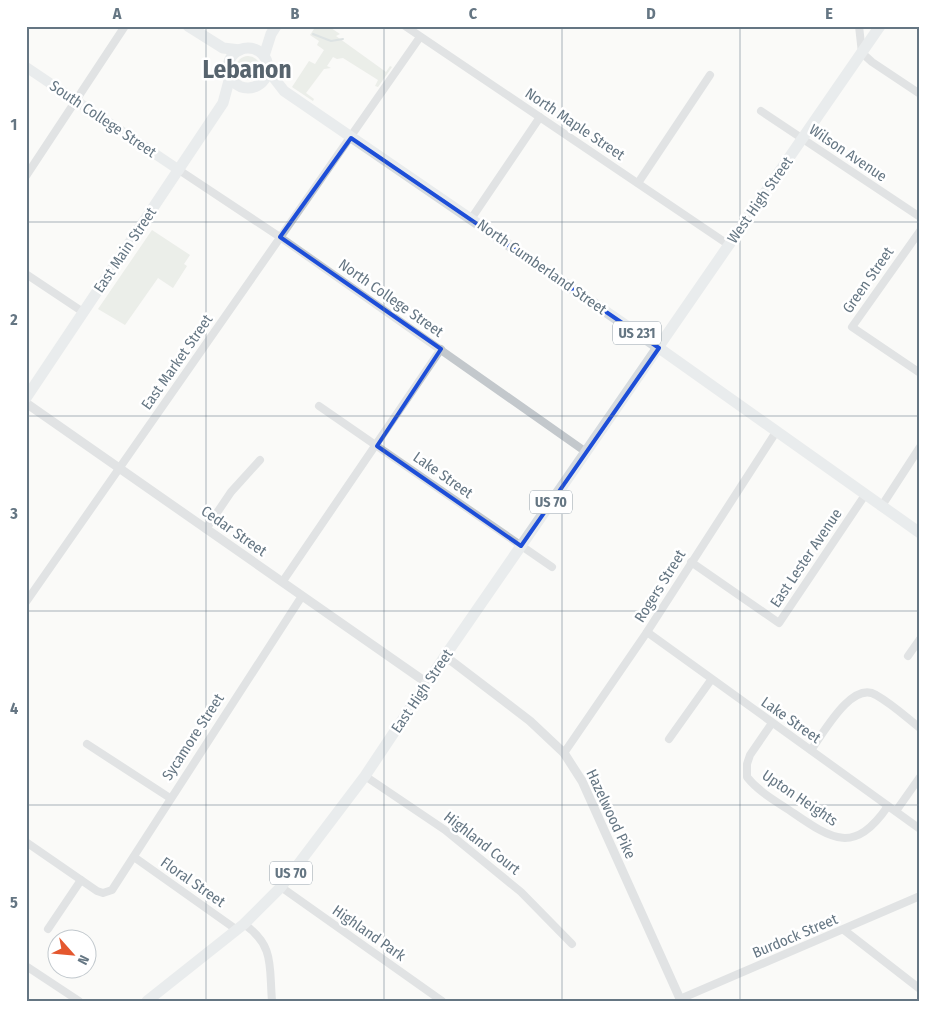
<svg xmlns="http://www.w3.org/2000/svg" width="946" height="1027" viewBox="0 0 946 1027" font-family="'Fira Sans Condensed',sans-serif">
<rect width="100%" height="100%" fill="#fafaf8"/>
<!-- green -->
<g fill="#dadfd7">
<path d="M316,26H328L340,34L336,36L386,72L390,66L392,67L378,87L375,86L378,80L343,58L337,59L333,57L327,66L331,68L324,69L306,93L314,99L313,101L292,87L309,61L315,64L324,50L317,45L319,41L310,35Z"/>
<circle cx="248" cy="68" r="12"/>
<path d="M152,230L190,255L184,264L187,266L173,288L158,278L125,325L98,309Z"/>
</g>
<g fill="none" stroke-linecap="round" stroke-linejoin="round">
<!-- stream -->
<path stroke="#bbc7cb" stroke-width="2" d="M313,34L331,41L343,39"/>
<!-- minor -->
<g stroke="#c3c8cc" stroke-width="8">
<path d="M405,26L729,245"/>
<path d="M859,26L862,53L872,62L920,94"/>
<path d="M761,111L920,217"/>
<path d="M179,170L280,237L586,452"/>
<path d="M26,176L125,26"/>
<path d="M638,183L710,75"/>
<path d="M471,219L540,117"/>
<path d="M920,231L852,327L920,373"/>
<path d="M26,274L83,312"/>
<path d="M319,406L552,567"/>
<path d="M881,507L920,447"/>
<path d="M206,529L231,492L260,460"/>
<path d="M691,562L779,623L865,495"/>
<path d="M283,581L441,349"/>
<path d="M26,602L420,37"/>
<path d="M647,632L920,829"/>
<path d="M908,656L920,639"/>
<path d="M772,723L750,755L747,764V777C758,791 774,800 789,810C830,838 853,857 888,806"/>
<path d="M669,739L711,680"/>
<path d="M87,744L170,798"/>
<path d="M811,750C823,734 852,680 876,695C892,704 906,717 920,728"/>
<path d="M564,753L647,632L776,432"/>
<path d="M365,776L445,830L521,892L572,944"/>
<path d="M896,811L920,777"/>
<path d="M26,842L97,891L103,893L112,890L302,596"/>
<path d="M134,857L237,930"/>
<path d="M281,887L442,1001"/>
<path d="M244,924C275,946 269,966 272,1001"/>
<path d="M48,929L81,880"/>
<path d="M844,930L920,989"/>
<path d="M26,966L79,1001"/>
<path d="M680,999L920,896"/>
</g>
<!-- tertiary -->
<g stroke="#c3c8cc" stroke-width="9">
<path d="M26,403L427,683"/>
<path d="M445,656L530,721L564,753L582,781L681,1001"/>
</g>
<!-- secondary -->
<path stroke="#d6dbdf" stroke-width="10" d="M26,67L179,170"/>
<!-- primary -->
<g stroke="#d6dbdf" stroke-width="11">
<path d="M188,26L223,48L240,50"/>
<circle cx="248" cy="68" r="20"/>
<path d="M264,56L271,34L276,26"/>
<path d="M267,69L284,91L659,348L920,533"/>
<path d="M26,398L223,103L230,77"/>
<path d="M147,1001L244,924L281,887L365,776L445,656L880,26"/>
</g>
</g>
<!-- marked area -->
<path d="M0 0H946V1027H0ZM351,138L659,348L521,546L377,446L441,349L280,237Z" fill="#fafaf8" fill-opacity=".55" fill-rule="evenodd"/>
<path fill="none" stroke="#1d4ed8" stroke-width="4" stroke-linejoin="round" d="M351,138L659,348L521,546L377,446L441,349L280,237Z"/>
<!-- grid -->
<path fill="none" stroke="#657683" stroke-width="1" stroke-opacity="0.55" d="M206,26V1001M384,26V1001M562,26V1001M740,26V1001M26,222H920M26,416H920M26,611H920M26,805H920"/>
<g text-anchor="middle" stroke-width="5" stroke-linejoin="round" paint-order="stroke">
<!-- shield labels -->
<g fill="#fff" stroke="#939fa8" stroke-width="1">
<rect x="613" y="321.5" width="48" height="23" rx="4"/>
<rect x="530" y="490.5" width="42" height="23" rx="4"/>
<rect x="270" y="861.5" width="42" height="23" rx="4"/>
</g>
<g font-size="14" font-weight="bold" fill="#657683">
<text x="637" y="338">US 231</text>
<text x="551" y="507">US 70</text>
<text x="291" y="878">US 70</text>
</g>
<!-- street labels -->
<g font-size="15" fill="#657683" stroke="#fff">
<text transform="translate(103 119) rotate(34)" y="5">South College Street</text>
<text transform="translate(575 124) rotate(34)" y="5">North Maple Street</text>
<text transform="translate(848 153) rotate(34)" y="5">Wilson Avenue</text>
<text transform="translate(760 200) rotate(-55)" y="5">West High Street</text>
<text transform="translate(125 250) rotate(-56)" y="5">East Main Street</text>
<text transform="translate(542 267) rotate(35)" y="5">North Cumberland Street</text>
<text transform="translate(868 280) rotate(-55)" y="5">Green Street</text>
<text transform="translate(391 298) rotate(35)" y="5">North College Street</text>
<text transform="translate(177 362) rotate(-55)" y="5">East Market Street</text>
<text transform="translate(443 475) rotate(35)" y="5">Lake Street</text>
<text transform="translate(234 531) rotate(35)" y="5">Cedar Street</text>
<text transform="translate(806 558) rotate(-56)" y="5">East Lester Avenue</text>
<text transform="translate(660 586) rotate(-58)" y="5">Rogers Street</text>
<text transform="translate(422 691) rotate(-56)" y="5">East High Street</text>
<text transform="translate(791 720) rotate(35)" y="5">Lake Street</text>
<text transform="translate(193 737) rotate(-57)" y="5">Sycamore Street</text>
<text transform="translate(800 798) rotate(34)" y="5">Upton Heights</text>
<text transform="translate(611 814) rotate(65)" y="5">Hazelwood Pike</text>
<text transform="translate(482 843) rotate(38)" y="5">Highland Court</text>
<text transform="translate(193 882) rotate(35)" y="5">Floral Street</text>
<text transform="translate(369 933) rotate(35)" y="5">Highland Park</text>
<text transform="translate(795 936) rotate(-23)" y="5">Burdock Street</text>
</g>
<!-- town labels -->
<g font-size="25" font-weight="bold" fill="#57646e" stroke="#fff">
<text x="247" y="78">Lebanon</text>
</g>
</g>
<!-- border -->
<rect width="946" height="1027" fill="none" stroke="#ffffff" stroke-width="55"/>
<!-- north arrow -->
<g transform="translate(72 954) rotate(117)"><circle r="24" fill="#ffffff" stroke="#c1c8cd"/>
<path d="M0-4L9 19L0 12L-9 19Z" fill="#e4572e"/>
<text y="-8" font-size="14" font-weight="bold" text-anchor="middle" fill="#657683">N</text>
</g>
<rect x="28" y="28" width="890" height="972" fill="none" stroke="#657683" stroke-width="2"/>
<g font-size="16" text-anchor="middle" font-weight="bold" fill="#657683">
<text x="117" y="19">A</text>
<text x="295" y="19">B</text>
<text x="473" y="19">C</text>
<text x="651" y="19">D</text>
<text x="829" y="19">E</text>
<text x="14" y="130">1</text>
<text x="14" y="325">2</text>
<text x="14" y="519">3</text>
<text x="14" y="714">4</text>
<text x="14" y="908">5</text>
</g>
</svg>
